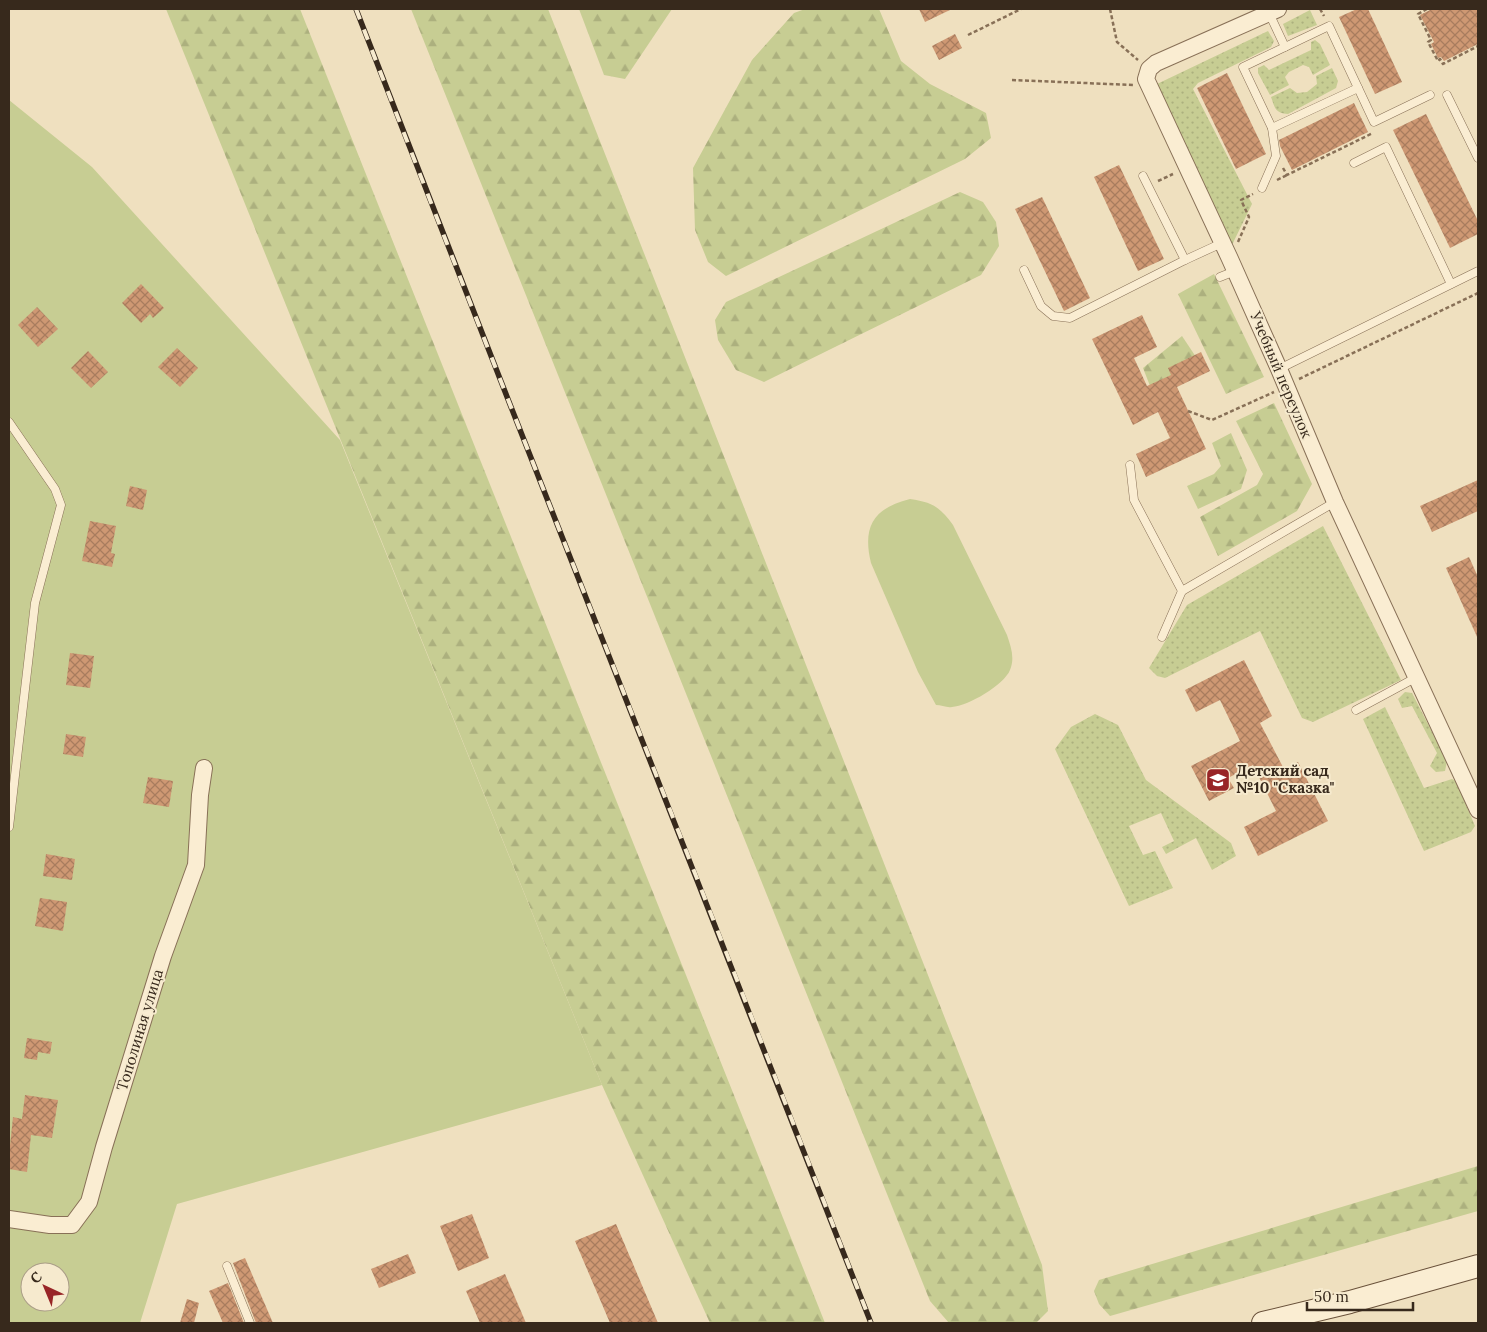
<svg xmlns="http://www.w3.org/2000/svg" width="1487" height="1332" viewBox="0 0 1487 1332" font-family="Lora,serif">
<defs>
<pattern id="grass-dots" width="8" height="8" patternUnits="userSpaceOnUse" patternTransform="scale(1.25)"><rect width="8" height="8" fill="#c7cd93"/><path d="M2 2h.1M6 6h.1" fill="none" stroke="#acb07e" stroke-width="1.8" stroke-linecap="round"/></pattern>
<pattern id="forest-firs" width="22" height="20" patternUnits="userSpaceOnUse" patternTransform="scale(1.25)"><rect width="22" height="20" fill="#c7cd93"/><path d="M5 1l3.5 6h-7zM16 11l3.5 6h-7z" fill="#acb07e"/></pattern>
<pattern id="building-cross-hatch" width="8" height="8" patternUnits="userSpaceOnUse" patternTransform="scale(1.25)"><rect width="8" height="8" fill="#ce9873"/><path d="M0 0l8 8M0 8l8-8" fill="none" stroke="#a87c5e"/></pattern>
</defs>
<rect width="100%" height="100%" fill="#efe0bf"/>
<!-- grass -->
<g fill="url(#grass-dots)">
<path d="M1310,10L1317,25L1288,36L1283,24Z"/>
<path d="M1268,31L1274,41L1271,47L1198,83L1193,89L1252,204L1230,249L1155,90L1157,84Z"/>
<path d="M1315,40L1320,44L1330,65L1313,75L1309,67L1303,65L1289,72L1285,77L1289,85L1270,95L1258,73V68L1264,65L1269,70L1311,50V42Z"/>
<path d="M1332,68L1338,81L1336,88L1288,114C1275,113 1275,108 1271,97L1290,88L1297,93L1307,92L1317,84L1316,76Z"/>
<path d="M1323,526L1401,680L1313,722L1302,718L1260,631L1165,678L1157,676L1149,668L1187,605Z"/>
<path d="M1405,692L1412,693L1447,761L1445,771L1436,772L1430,766L1437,753L1412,706L1402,708L1398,699Z"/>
<path d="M1385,707L1424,788L1452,779L1456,781L1475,826L1471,832L1424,851L1363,719Z"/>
<path d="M1095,714L1118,725L1146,780L1231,843L1236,856L1212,870L1196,838L1166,854L1162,847L1174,841L1161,813L1129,826L1143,855L1155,851L1173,888L1129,906L1055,749L1071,727Z"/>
</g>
<!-- forest -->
<g fill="url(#forest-firs)">
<path d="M166,9H300L825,1323H710L602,1085Z"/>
<path d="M411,9H548L1042,1265L1048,1311L1036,1323H949L930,1301Z"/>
<path d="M579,9H672L625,79L604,75Z"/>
<path d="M805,9H879L901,61L930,84L986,113L991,138L965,159L726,276L708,262L695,230L693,168L752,60L794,13Z"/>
<path d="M960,192L983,202L996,222L999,246L981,275L764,382L736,370L718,340L715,320L726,302Z"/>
<path d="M1214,274L1264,377L1226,394L1178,294Z"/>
<path d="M1182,336L1200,363L1152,391L1143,368Z"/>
<path d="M1274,403L1312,484L1297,511L1218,556L1200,517L1257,485L1263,474L1236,421Z"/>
<path d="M1231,433L1247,470L1241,489L1198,509L1187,486L1214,474L1221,466L1212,443Z"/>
<path d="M1478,1166V1211L1110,1316L1099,1304L1094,1291L1099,1280Z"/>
</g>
<!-- garden -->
<g fill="#c7cd93" fill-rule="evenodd">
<path d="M9,100L92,167L340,440L602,1085L177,1204L140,1323H9ZM30,1272H60V1302H30Z"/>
<path d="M910,499C932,502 940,507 953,525L1007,635C1011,647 1015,658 1010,670C1004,685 968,706 952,707C947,708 941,705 936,705L918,672L871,563C862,526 874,508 910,499Z"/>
</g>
<!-- building -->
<g fill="url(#building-cross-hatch)">
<path d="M919,9H952L925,22Z"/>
<path d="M1357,9H1368L1402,82L1375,94L1339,17Z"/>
<path d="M1432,9H1478V44L1444,61L1441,57L1438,58L1431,44L1434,42L1420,15Z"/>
<path d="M955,34L962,48L939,60L932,46Z"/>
<path d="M1227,73L1266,154L1236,169L1197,88Z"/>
<path d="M1354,103L1368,132L1292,170L1280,146L1279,140Z"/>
<path d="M1426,114L1478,221V234L1450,248L1393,130Z"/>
<path d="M1119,165L1164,259L1138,271L1094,177Z"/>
<path d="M1042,197L1090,298L1064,311L1015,209Z"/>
<path d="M141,284L164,308L153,318L150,314L141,323L122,303Z"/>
<path d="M37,307L58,329L38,347L18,325Z"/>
<path d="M1142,315L1157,347L1134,358L1147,386L1171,375L1168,368L1201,352L1210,371L1177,387L1206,449L1146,477L1136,454L1170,438L1158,412L1133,425L1092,339Z"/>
<path d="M177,348L198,368L180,387L158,367Z"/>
<path d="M88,351L108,372L91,388L71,368Z"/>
<path d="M1478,480V511L1432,532L1420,506Z"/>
<path d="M130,486L147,490L143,510L126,506Z"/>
<path d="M90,521L116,526L111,553L115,554L112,567L82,561Z"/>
<path d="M1469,557L1478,577V639L1446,568Z"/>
<path d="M70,653L94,656L90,688L66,685Z"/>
<path d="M1244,660L1272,716L1260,723L1284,769L1298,762L1328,821L1258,856L1244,827L1276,811L1253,765L1228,778L1234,788L1209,801L1191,766L1240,741L1220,700L1196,712L1185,690Z"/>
<path d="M66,734L86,737L83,757L63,754Z"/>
<path d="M148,777L173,781L169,807L143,803Z"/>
<path d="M46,854L75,859L72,880L43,876Z"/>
<path d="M40,898L67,902L63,931L35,926Z"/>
<path d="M27,1038L52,1042L50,1054L38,1052L37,1060L24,1058Z"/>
<path d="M25,1095L58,1100L52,1138L31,1135L27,1172L9,1169V1155L13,1117L22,1119Z"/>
<path d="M472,1214L489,1258L458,1271L440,1226Z"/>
<path d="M616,1224L658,1323H610L575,1241Z"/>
<path d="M408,1254L416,1273L379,1288L371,1269Z"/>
<path d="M245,1258L273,1323H256L233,1263Z"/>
<path d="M505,1274L526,1323H480L466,1291Z"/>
<path d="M228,1283L244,1323H223L209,1291Z"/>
<path d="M187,1299L199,1303L194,1323H180Z"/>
</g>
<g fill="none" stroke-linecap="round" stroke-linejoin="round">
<defs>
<g id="lane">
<path d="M1269,13L1285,47L1329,26L1374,122L1430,95"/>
<path d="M1285,47L1243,67L1272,128L1358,88"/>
<path d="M1447,95L1478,158"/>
<path d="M1354,163L1386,147L1451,284"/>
<path d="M1143,176L1185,260L1222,243"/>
<path d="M1262,188L1276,156L1272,128"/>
<path d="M1024,270L1041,306L1053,316L1070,318L1185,260"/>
<path d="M1220,277L1235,271"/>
<path d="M1279,369L1478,271"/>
<path d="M9,422L55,489L61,505L35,603L9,827"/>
<path d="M1130,465L1134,500L1182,591L1335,502"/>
<path d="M1162,637L1182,591"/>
<path d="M1356,710L1417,677"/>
<path d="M227,1266L250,1323"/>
</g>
<g id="street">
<path d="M1278,9L1156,63L1149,69L1146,79L1230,259L1279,369L1335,502L1478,810"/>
<path d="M9,1219L50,1225H72L89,1202L104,1147L163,956L196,865L200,795L204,768"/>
</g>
<path id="secondary" d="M1263,1323L1350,1302L1478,1266"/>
</defs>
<!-- lane casing -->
<use href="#lane" stroke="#887057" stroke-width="9"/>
<!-- street casing -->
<use href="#street" stroke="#887057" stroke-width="18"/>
<!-- secondary casing -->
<use href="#secondary" stroke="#69513a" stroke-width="24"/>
<!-- path -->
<g stroke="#887057" stroke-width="2.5" stroke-dasharray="4 2.5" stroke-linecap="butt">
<path d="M1110,9L1117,42L1138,60"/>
<path d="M1320,9L1324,16"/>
<path d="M1427,9L1418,14L1431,40L1428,42L1438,61L1440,59L1443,64L1478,46"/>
<path d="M968,35L1021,9"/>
<path d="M1012,80L1133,85"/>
<path d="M1283,168L1287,175L1373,133"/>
<path d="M1277,180L1287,175"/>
<path d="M1158,181L1173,174"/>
<path d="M1238,242L1249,217L1241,200L1253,194"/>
<path d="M1299,379L1478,293"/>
<path d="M1188,411L1212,420L1274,392"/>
</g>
<!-- lane -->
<use href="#lane" stroke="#faedd2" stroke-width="8"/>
<!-- street -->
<use href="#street" stroke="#faedd2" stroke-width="16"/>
<!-- secondary -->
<use href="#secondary" stroke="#faedd2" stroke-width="22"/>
<defs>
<path id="rail" d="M356,9C525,448 701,884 871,1323"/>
</defs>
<!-- rail casing -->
<use href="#rail" stroke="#37291c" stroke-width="5.5"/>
<!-- rail -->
<use href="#rail" stroke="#f6eace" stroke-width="4" stroke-dasharray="11" stroke-linecap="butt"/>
</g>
<!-- icons -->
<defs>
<symbol id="school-square" viewBox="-11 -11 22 22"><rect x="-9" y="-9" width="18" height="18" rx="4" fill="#982527" stroke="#f6eace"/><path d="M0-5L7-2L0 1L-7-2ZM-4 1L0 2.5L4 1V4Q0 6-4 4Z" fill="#fff"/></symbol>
</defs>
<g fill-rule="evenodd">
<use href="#school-square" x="1204" y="766" width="28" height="28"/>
</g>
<g text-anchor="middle" stroke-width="4" stroke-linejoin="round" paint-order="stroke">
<!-- street labels -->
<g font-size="15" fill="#37291c" stroke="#f6eace">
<text transform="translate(1281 375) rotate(67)" y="5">Учебный переулок</text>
<text transform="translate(140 1030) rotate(-73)" y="5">Тополиная улица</text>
</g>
<!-- poi labels -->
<g font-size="15" font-weight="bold" fill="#37291c" stroke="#f6eace" text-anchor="start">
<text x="1236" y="776">Детский сад<tspan x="1236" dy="17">№10 "Сказка"</tspan></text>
</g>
</g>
<!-- border -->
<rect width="1487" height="1332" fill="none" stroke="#37291c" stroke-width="20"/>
<!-- north arrow -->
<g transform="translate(45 1287) rotate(316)"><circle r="24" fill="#f6eace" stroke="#aa9d87"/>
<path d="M0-4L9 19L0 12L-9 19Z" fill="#982527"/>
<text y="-8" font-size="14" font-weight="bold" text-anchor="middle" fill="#37291c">С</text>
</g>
<!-- scale -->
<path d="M1307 1302v8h106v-8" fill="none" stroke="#37291c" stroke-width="2.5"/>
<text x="1314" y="1302" font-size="15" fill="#37291c" stroke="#f6eace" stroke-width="4" paint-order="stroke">50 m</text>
</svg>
